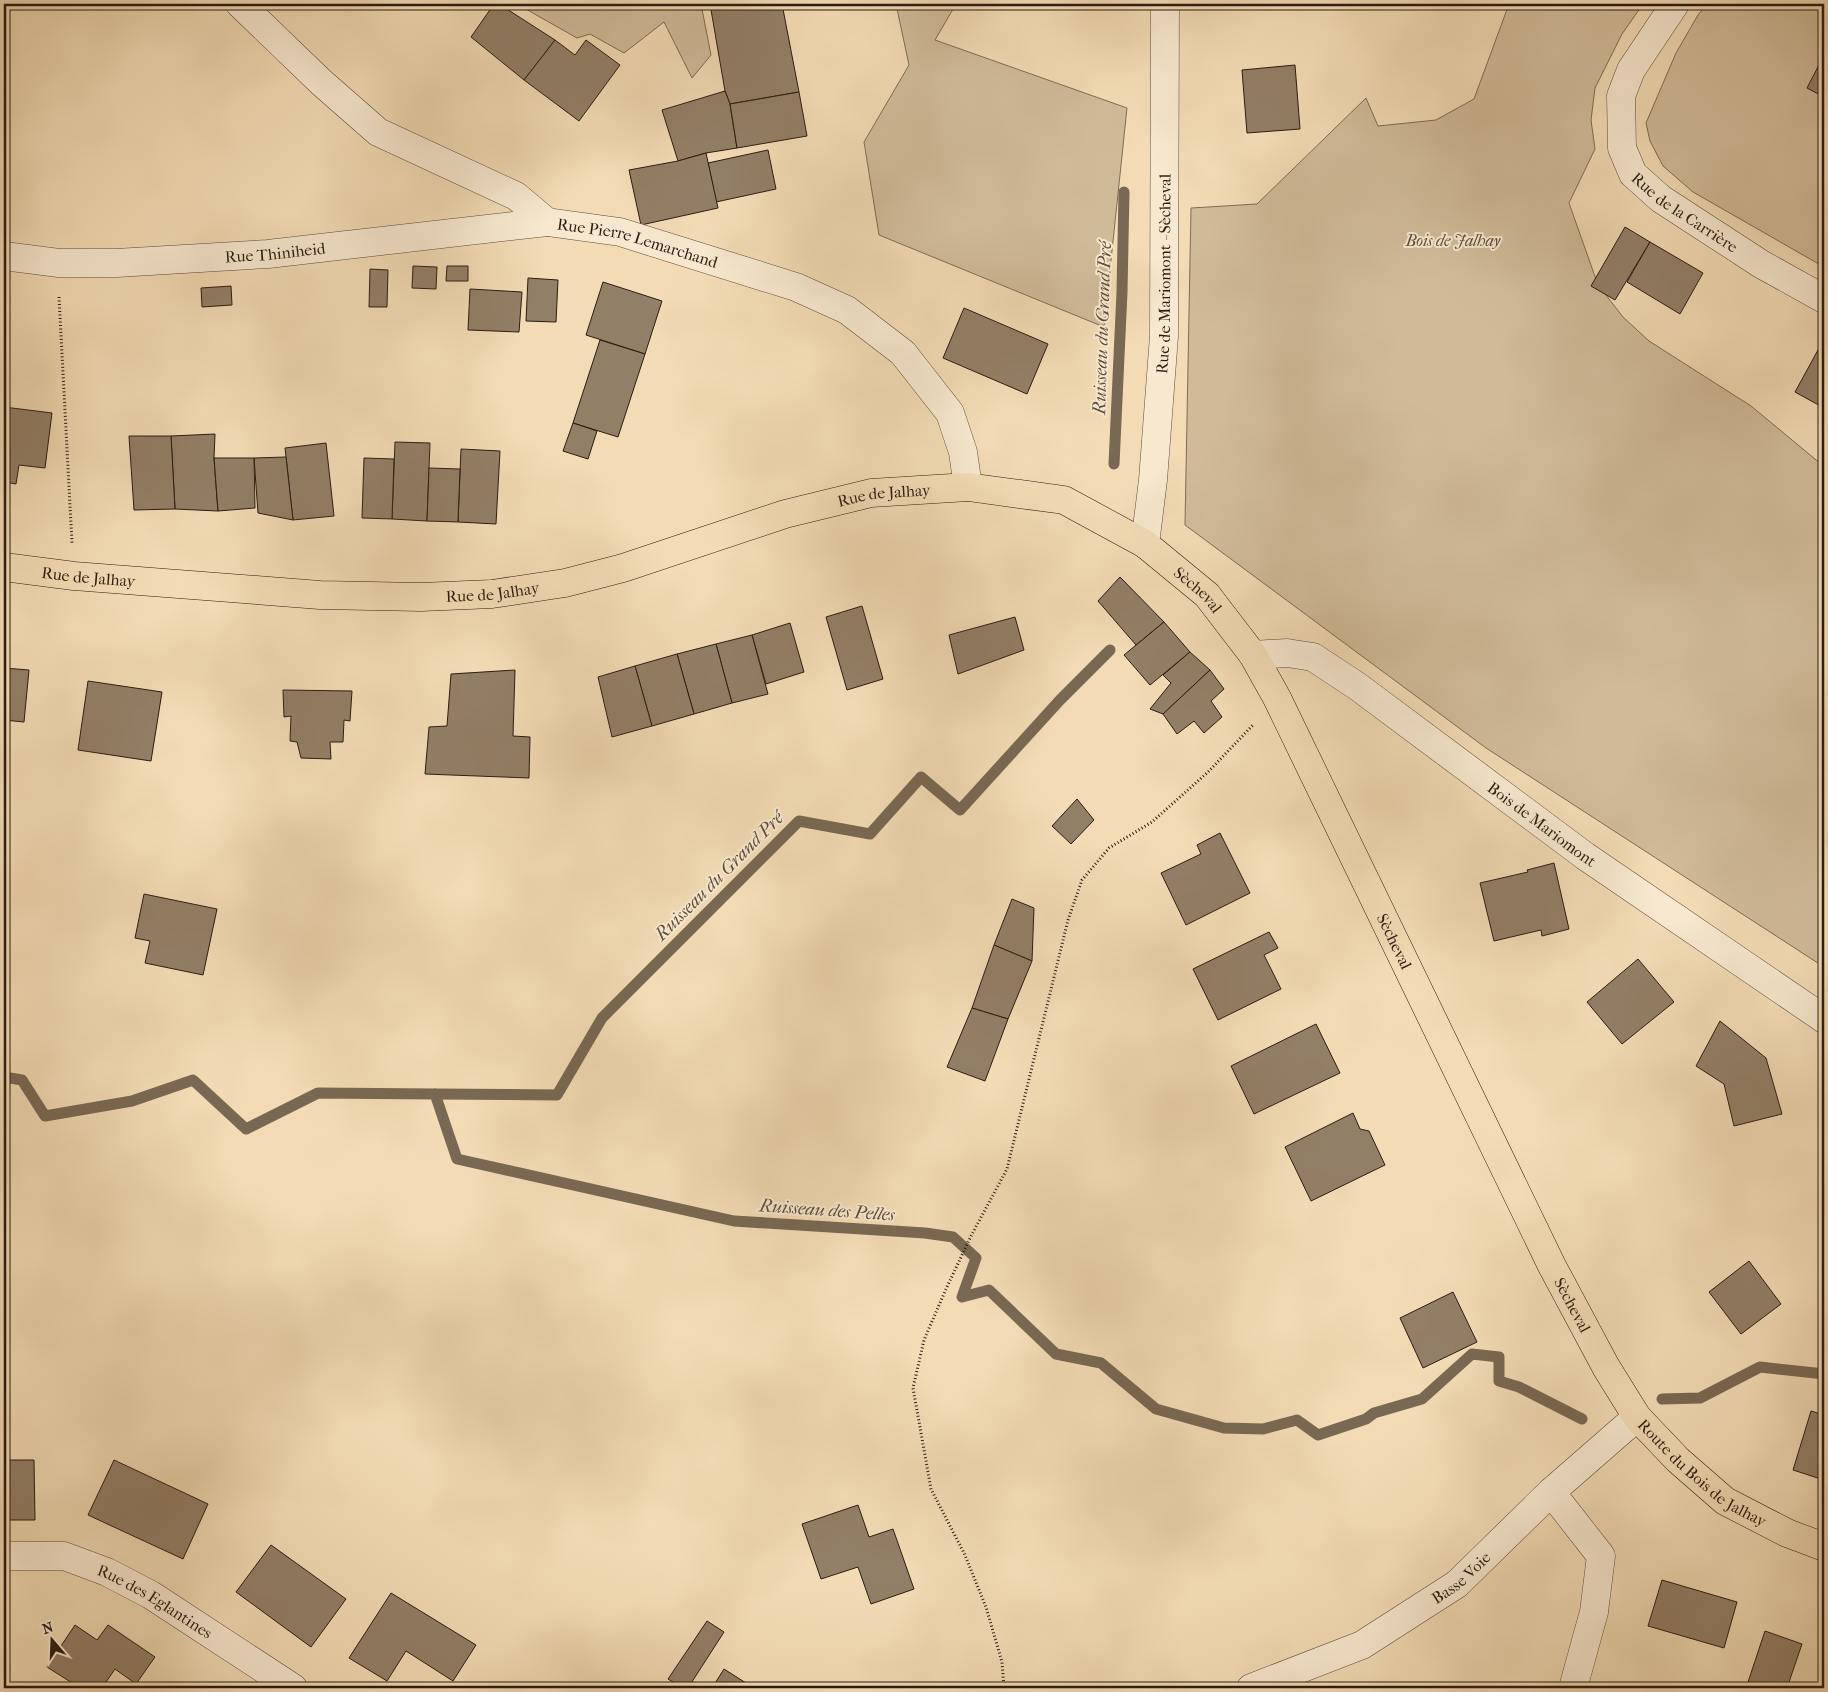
<svg xmlns="http://www.w3.org/2000/svg" width="1828" height="1692" viewBox="0 0 1828 1692" font-family="'IM FELL French Canon',serif">
<rect width="100%" height="100%" fill="#f2dbb5"/>
<filter id="stains"><feTurbulence type="fractalNoise" baseFrequency=".004" numOctaves="4"/><feColorMatrix values="0 0 0 0 .2 0 0 0 0 .09 0 0 0 0 .02 0 0 0 .5 -.17"/></filter>
<radialGradient id="worn" r=".72"><stop offset=".6" stop-color="#630" stop-opacity="0"/><stop offset="1" stop-color="#630" stop-opacity=".3"/></radialGradient>
<!-- green -->
<g fill="#d0bb99" stroke="#7d6c56">
<path d="M517,4H701L711,55L692,78L664,22L624,53L590,34L577,38Z"/>
<path d="M896,4H956L935,40L1127,108L1104,327L879,235L864,142L909,65Z"/>
<path d="M1509,4H1643L1622,34L1595,88L1591,120L1595,149L1569,203L1598,285L1623,317L1649,341L1751,406L1821,464L1824,461V967L1486,748L1185,525L1191,208L1257,204L1366,98L1378,126L1436,120L1474,99Z"/>
<path d="M1707,4H1824V267L1693,192L1663,166L1650,141L1646,123L1676,53L1698,15Z"/>
</g>
<g fill="none" stroke-linecap="round" stroke-linejoin="round">
<!-- stream -->
<g stroke="#796853" stroke-width="11">
<path d="M1114,464L1122,292L1124,192"/>
<path d="M4,1077L22,1080L45,1116L132,1101L193,1080L246,1129L318,1093L435,1094L457,1159L734,1221L925,1233L953,1237L976,1258L962,1297L989,1290L1056,1354L1101,1363L1156,1409L1224,1428L1263,1429L1297,1420L1318,1435L1366,1419L1374,1413L1422,1399L1472,1354L1499,1357V1381L1519,1387L1582,1419"/>
<path d="M435,1094L557,1095L602,1018L799,821L870,834L921,777L960,810L1060,700L1110,650"/>
<path d="M1662,1399L1700,1398L1760,1367L1824,1374"/>
</g>
</g>
<!-- building -->
<g fill="#927f67" stroke="#2a1c12">
<path d="M494,4H499L555,40L524,80L471,37Z"/>
<path d="M710,4H782L799,92L730,104L725,91Z"/>
<path d="M555,40L575,55L586,40L620,65L579,121L524,80Z"/>
<path d="M1822,59L1824,60V97L1807,88Z"/>
<path d="M1295,65L1300,129L1247,133L1242,70Z"/>
<path d="M725,91L730,104L737,148L706,153L678,161L662,110Z"/>
<path d="M799,92L807,136L737,148L730,104Z"/>
<path d="M768,150L776,189L716,202L708,163Z"/>
<path d="M706,153L718,208L641,225L629,170L678,161Z"/>
<path d="M1625,227L1650,242L1615,300L1591,286Z"/>
<path d="M1650,242L1703,273L1680,314L1627,282Z"/>
<path d="M413,266L437,267L436,289L412,288Z"/>
<path d="M447,266H468V281H446Z"/>
<path d="M370,269L388,270L387,307H369Z"/>
<path d="M528,278L558,280L556,322L526,321Z"/>
<path d="M603,282L662,301L645,354L586,335Z"/>
<path d="M231,286L232,305L202,307L201,288Z"/>
<path d="M470,289L522,292L519,332L468,330Z"/>
<path d="M964,308L1048,344L1027,394L943,358Z"/>
<path d="M1824,339V408L1795,392Z"/>
<path d="M600,340L645,354L618,437L573,423Z"/>
<path d="M4,407L52,413L45,468L19,465L16,484L4,482Z"/>
<path d="M573,423L597,431L588,459L563,451Z"/>
<path d="M215,434L214,458L218,511L175,509L171,436Z"/>
<path d="M129,436H171L175,509L134,510Z"/>
<path d="M395,442L430,443L427,521L392,519Z"/>
<path d="M326,443L334,516L293,520L285,448Z"/>
<path d="M461,449L500,451L496,524L458,522Z"/>
<path d="M286,457L293,520L258,513L254,458Z"/>
<path d="M214,458H254L255,508L218,511Z"/>
<path d="M364,458L394,459L392,519L362,518Z"/>
<path d="M429,468L460,469L458,522L427,521Z"/>
<path d="M1120,577L1164,622L1136,645L1098,601Z"/>
<path d="M862,606L883,679L847,690L826,617Z"/>
<path d="M1015,617L1024,650L958,674L949,635Z"/>
<path d="M1164,622L1190,652L1150,685L1124,655Z"/>
<path d="M790,623L804,672L766,684L752,635Z"/>
<path d="M752,635L768,694L732,703L716,644Z"/>
<path d="M716,644L732,703L694,714L677,654Z"/>
<path d="M1190,652L1210,670L1163,714L1150,709L1171,683L1163,675Z"/>
<path d="M677,654L694,714L652,726L635,666Z"/>
<path d="M635,666L652,726L612,737L598,677Z"/>
<path d="M4,668L29,670L24,722L4,720Z"/>
<path d="M515,670L513,736L530,737L529,778L425,774L429,727L447,726L451,674Z"/>
<path d="M1210,670L1224,689L1211,701L1222,717L1204,733L1194,721L1177,734L1163,714Z"/>
<path d="M88,681L162,692L151,761L78,750Z"/>
<path d="M283,690L352,691L350,721L344,720L343,742H330L331,759L301,758L297,742L290,741L291,716L284,717Z"/>
<path d="M1077,799L1094,820L1071,844L1052,826Z"/>
<path d="M1220,833L1250,893L1186,925L1161,873L1201,854L1197,845Z"/>
<path d="M1554,863L1569,929L1542,936L1541,930L1494,941L1480,883L1528,872L1527,870Z"/>
<path d="M144,894L217,909L203,975L145,963L150,941L135,938Z"/>
<path d="M1012,899L1034,908L1032,961L994,945Z"/>
<path d="M1269,932L1278,948L1264,955L1281,989L1218,1020L1193,969Z"/>
<path d="M994,945L1032,961L1008,1019L972,1008Z"/>
<path d="M1638,959L1674,1002L1622,1044L1587,1002Z"/>
<path d="M972,1008L1008,1019L985,1081L947,1067Z"/>
<path d="M1720,1021L1766,1058L1782,1114L1734,1126L1724,1084L1696,1066Z"/>
<path d="M1316,1024L1340,1073L1254,1114L1231,1066Z"/>
<path d="M1353,1113L1360,1129L1369,1131L1385,1165L1311,1201L1285,1147Z"/>
<path d="M1749,1261L1781,1304L1741,1334L1709,1292Z"/>
<path d="M1453,1292L1477,1342L1423,1368L1400,1318Z"/>
<path d="M1811,1411L1824,1415V1480L1793,1470Z"/>
<path d="M4,1460H34L35,1520H4Z"/>
<path d="M114,1460L208,1504L183,1559L88,1515Z"/>
<path d="M858,1505L869,1537L893,1529L914,1589L871,1604L858,1567L821,1579L802,1524Z"/>
<path d="M271,1545L346,1599L311,1647L236,1592Z"/>
<path d="M1662,1580L1737,1602L1724,1648L1648,1626Z"/>
<path d="M391,1593L476,1645L453,1681L406,1651L387,1681L349,1658Z"/>
<path d="M707,1621L724,1632L688,1688H683L668,1679Z"/>
<path d="M75,1625L97,1640L108,1625L155,1657L136,1684L115,1669L102,1688H80L47,1667Z"/>
<path d="M1765,1631L1802,1644L1787,1688H1746Z"/>
<path d="M724,1669L746,1683L742,1688H712Z"/>
</g>
<g fill="none" stroke-linecap="round" stroke-linejoin="round">
<defs>
<g id="minor">
<path id="s1" d="M240,4L321,82L378,132L516,196L547,222L620,232L796,287L847,310L903,353L950,413L963,452L968,487"/>
<path id="s2" d="M1675,4L1631,70L1621,96L1622,148L1633,174L1661,199L1761,264L1824,299"/>
<path id="s3" d="M4,256L59,263H116L268,254L547,222"/>
<path id="s4" d="M1145,544L1153,480L1164,336L1165,4"/>
<path id="s5" d="M1253,655L1287,653L1313,657L1357,686L1585,856L1824,1019"/>
<path d="M1551,1492L1601,1556L1594,1612L1573,1688"/>
<path id="s6" d="M4,1556H64L107,1572L151,1595L293,1688"/>
<path id="s7" d="M1251,1688L1362,1645L1457,1584L1551,1492L1637,1417"/>
</g>
<g id="major">
<path id="s8" d="M4,567L74,576L320,595L421,597L492,594L565,583L623,568L785,514L871,493L968,487L1064,500L1145,544L1207,595L1253,655L1277,698L1552,1266L1606,1367L1637,1417L1678,1460L1725,1501L1787,1533L1824,1547"/>
</g>
</defs>
<!-- minor casing -->
<use href="#minor" stroke="#5c4c3b" stroke-width="29"/>
<!-- major casing -->
<use href="#major" stroke="#2a1c12" stroke-width="29"/>
<!-- path -->
<g stroke="#2a1c12" stroke-width="3" stroke-dasharray="1 2.5" stroke-linecap="butt">
<path d="M59,297L72,543"/>
<path d="M1004,1688L1002,1662L986,1607L964,1553L931,1489L913,1388L924,1340L946,1289L971,1236L1007,1169L1068,920L1082,880L1109,848L1152,822L1208,772L1253,725"/>
</g>
<!-- minor -->
<use href="#minor" stroke="#f7e8cf" stroke-width="28"/>
<!-- major -->
<use href="#major" stroke="#f2dbb5" stroke-width="28"/>
</g>
<g text-anchor="middle" stroke-width="4" stroke-linejoin="round" paint-order="stroke">
<!-- street labels -->
<g font-size="16" fill="#2a1c12" stroke="#f7e8cf">
<text dy="6" stroke="none"><textPath href="#s2" startOffset="252">Rue de la Carrière</textPath></text>
<text dy="6" stroke="none"><textPath href="#s1" startOffset="474">Rue Pierre Lemarchand</textPath></text>
<text dy="6" stroke="none"><textPath href="#s3" startOffset="272">Rue Thiniheid</textPath></text>
<text dy="6" stroke="none"><textPath href="#s4" startOffset="271">Rue de Mariomont - Sècheval</textPath></text>
<text dy="6" stroke="none"><textPath href="#s8" startOffset="895">Rue de Jalhay</textPath></text>
<text dy="6" stroke="none"><textPath href="#s8" startOffset="85">Rue de Jalhay</textPath></text>
<text dy="6" stroke="none"><textPath href="#s8" startOffset="490">Rue de Jalhay</textPath></text>
<text dy="6" stroke="none"><textPath href="#s8" startOffset="1239">Sècheval</textPath></text>
<text dy="6" stroke="none"><textPath href="#s5" startOffset="344">Bois de Mariomont</textPath></text>
<text dy="6" stroke="none"><textPath href="#s8" startOffset="1644">Sècheval</textPath></text>
<text dy="6" stroke="none"><textPath href="#s8" startOffset="2049">Sècheval</textPath></text>
<text dy="6" stroke="none"><textPath href="#s8" startOffset="2265">Route du Bois de Jalhay</textPath></text>
<text dy="6" stroke="none"><textPath href="#s7" startOffset="239">Basse Voie</textPath></text>
<text dy="6" stroke="none"><textPath href="#s6" startOffset="162">Rue des Eglantines</textPath></text>
</g>
<!-- park labels -->
<g font-size="16" font-style="italic" fill="#5c4c3a" stroke="#f7e8cf">
<text x="1453" y="246">Bois de Jalhay</text>
</g>
<!-- water labels -->
<g font-size="18" font-style="italic" fill="#5f4e3d" stroke="#f7e8cf">
<text transform="translate(1102 328) rotate(-88)" y="6">Ruisseau du Grand Pré</text>
<text transform="translate(719 876) rotate(-45)" y="6">Ruisseau du Grand Pré</text>
<text transform="translate(827 1210) rotate(4)" y="6">Ruisseau des Pelles</text>
</g>
</g>
<!-- margin -->
<rect width="1828" height="1692" fill="none" stroke="#f2dbb5" stroke-width="20"/>
<rect x="5" y="5" width="1818" height="1682" fill="none" stroke="#2a1c12" stroke-width="2.5"/>
<rect x="10" y="10" width="1808" height="1672" fill="none" stroke="#2a1c12"/>
<!-- north arrow -->
<g transform="translate(52 1640) rotate(341)" stroke="#f7e8cf" stroke-width="4" paint-order="stroke">
<path d="M0-4L9 19L0 12L-9 19Z" fill="#2a1c12"/>
<text y="-8" font-size="14" font-weight="bold" text-anchor="middle" fill="#2a1c12">N</text>
</g>
<rect width="100%" height="100%" filter="url(#stains)"/>
<rect width="100%" height="100%" fill="url(#worn)"/>
</svg>
